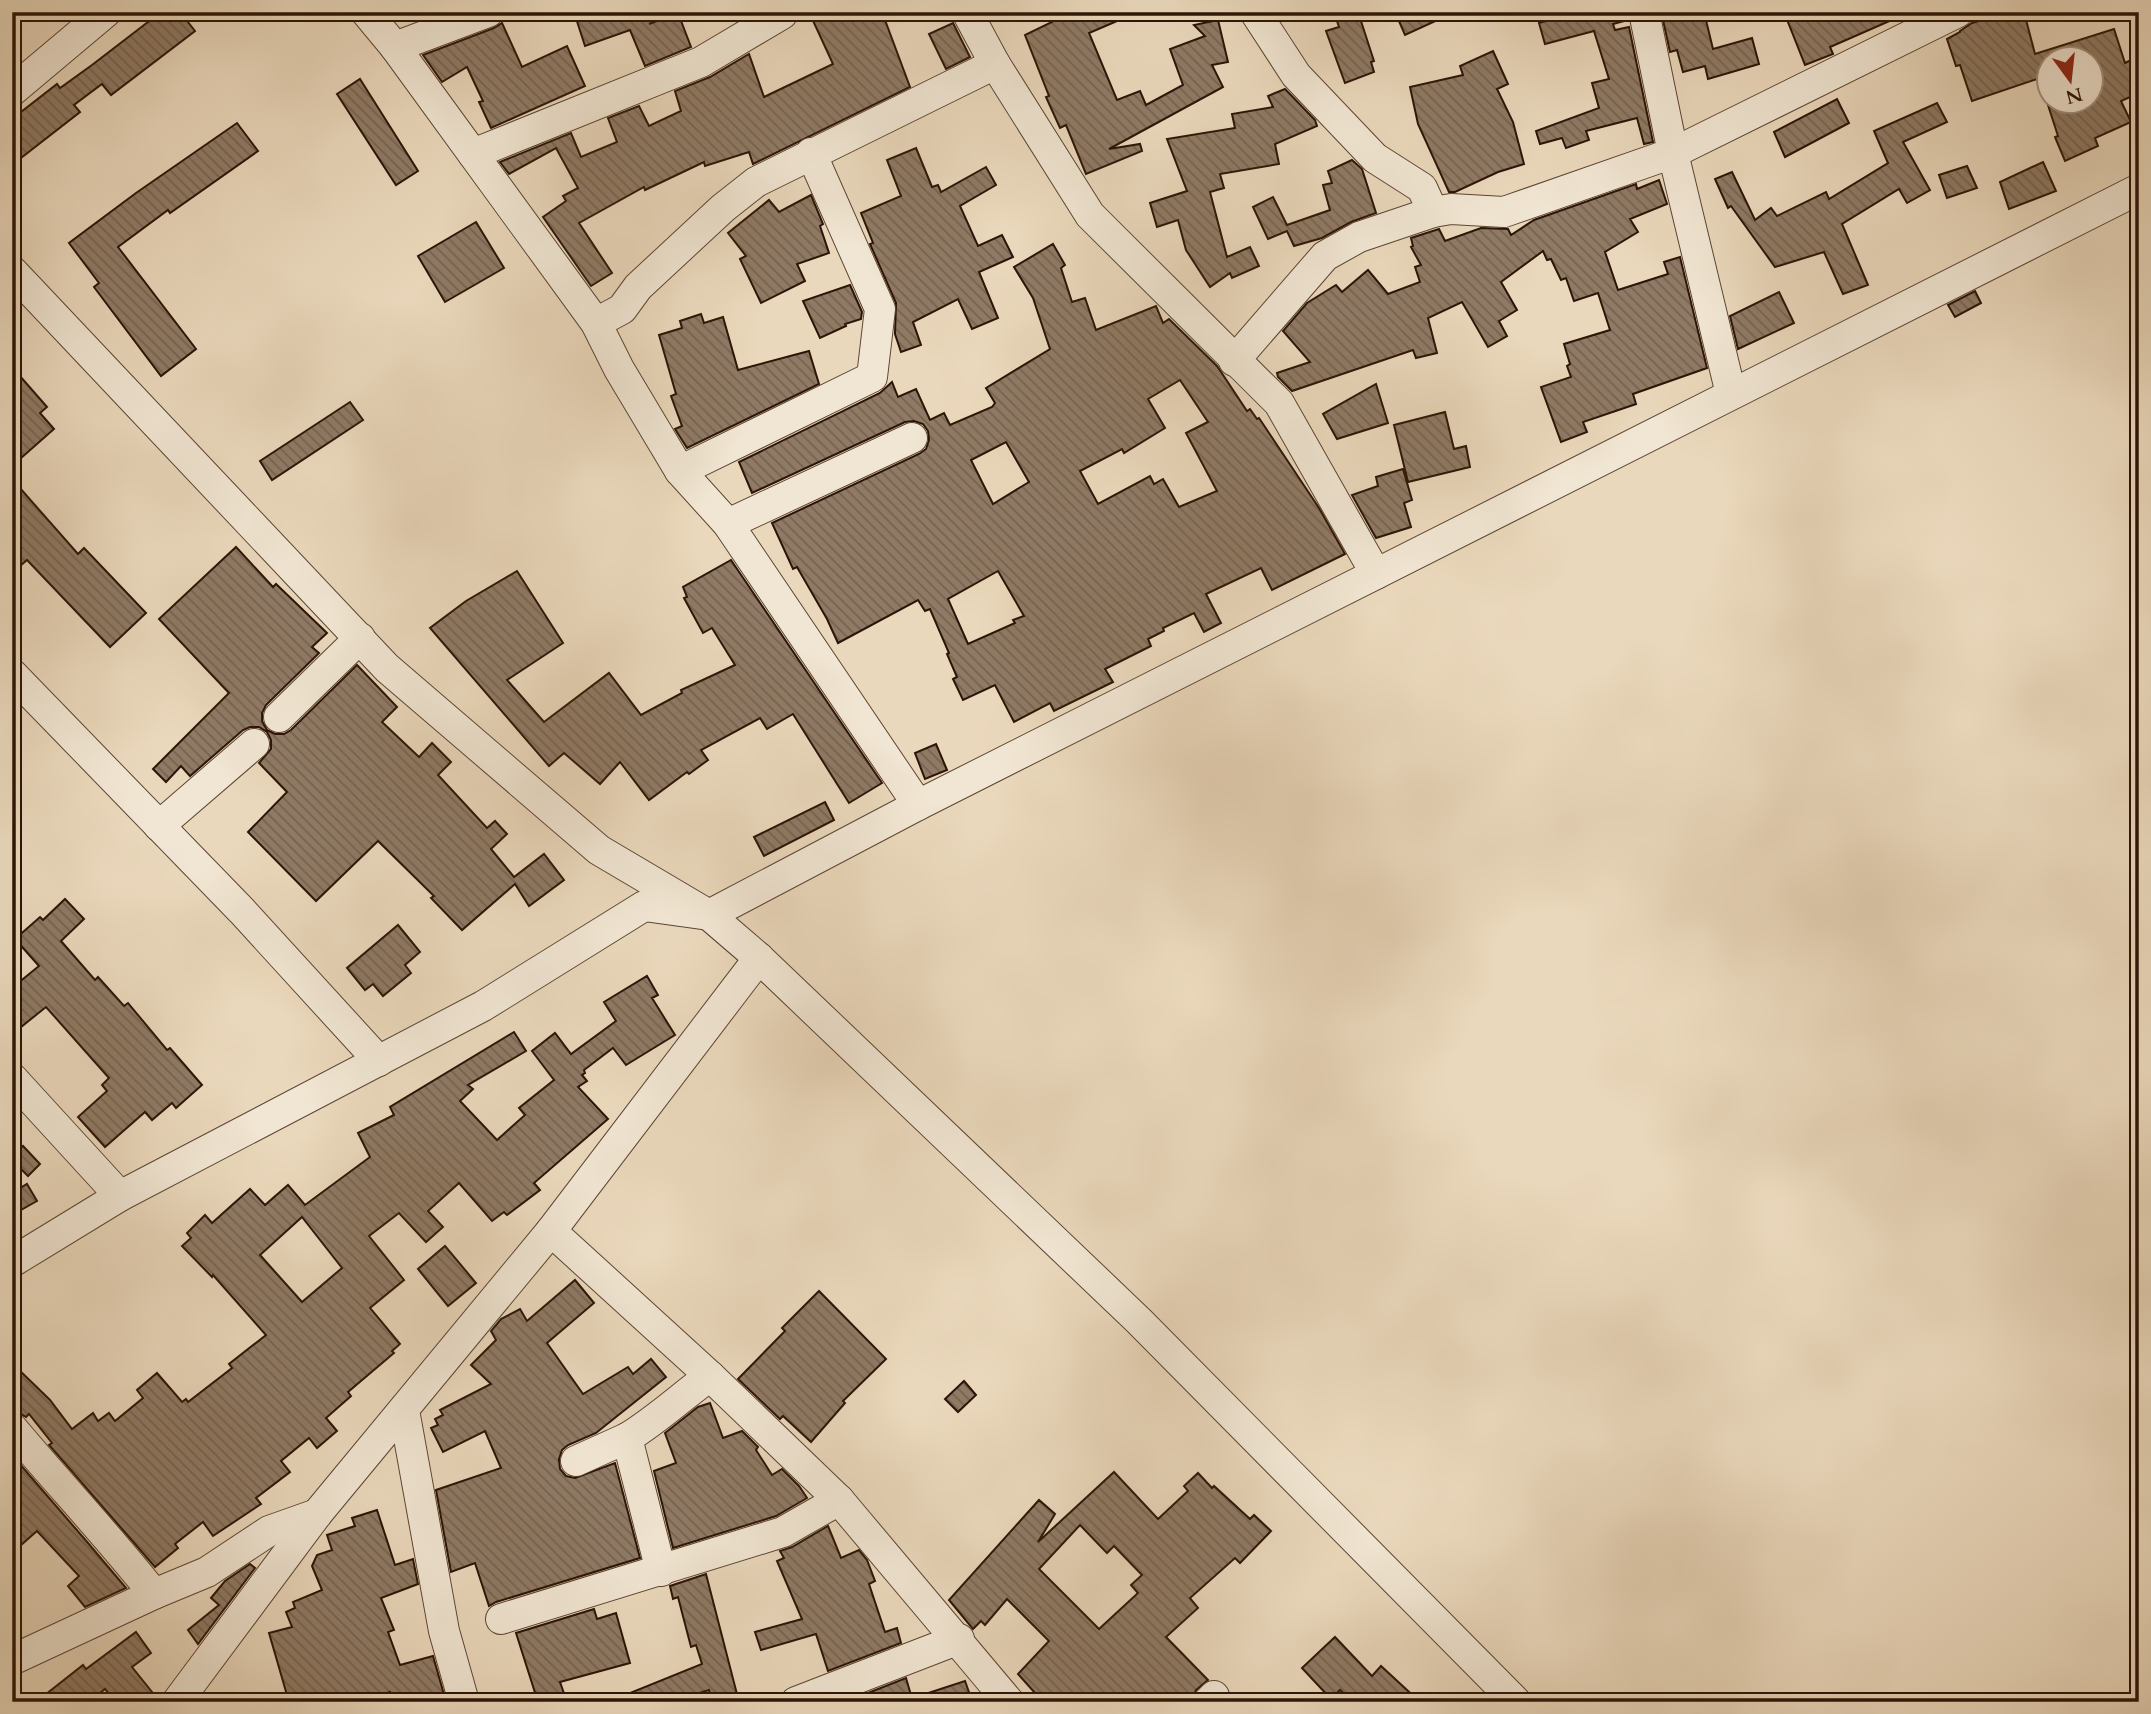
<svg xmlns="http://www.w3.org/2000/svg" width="2151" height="1714" viewBox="0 0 2151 1714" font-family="Cardo,serif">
<defs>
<pattern id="building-back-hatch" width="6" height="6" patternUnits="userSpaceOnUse" patternTransform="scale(1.75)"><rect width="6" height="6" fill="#8f7a65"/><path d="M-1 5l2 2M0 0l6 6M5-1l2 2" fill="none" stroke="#756351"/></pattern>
</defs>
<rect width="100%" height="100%" fill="#ead8bc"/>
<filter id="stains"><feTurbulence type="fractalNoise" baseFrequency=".00286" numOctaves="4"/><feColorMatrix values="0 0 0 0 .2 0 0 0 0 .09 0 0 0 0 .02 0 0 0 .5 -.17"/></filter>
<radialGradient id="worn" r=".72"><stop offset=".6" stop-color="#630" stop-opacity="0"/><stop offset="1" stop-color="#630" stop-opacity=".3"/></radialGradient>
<!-- building -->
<g fill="url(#building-back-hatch)" stroke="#2c1406" stroke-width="2" fill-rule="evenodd">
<path d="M161,12H180L195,31L111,95L102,84L74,105L80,112L12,165V119L57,84L60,88L92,65Z"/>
<path d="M574,12H672L673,15L649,24L678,13L691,47L645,66L630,30L585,46Z"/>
<path d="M809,12H882L910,87L753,164L749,152L705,166L704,162L645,190L644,187L579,223L612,273L591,286L543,217L566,201L563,196L578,188L556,148L509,174L500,162L571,133L581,157L617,142L608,118L639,106L649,126L681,111L675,91L710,77L749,54L764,97L833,64Z"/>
<path d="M1049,12H1138L1089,33L1117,100L1140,91L1146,105L1183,85L1170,49L1205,36L1194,25L1218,20L1228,62L1212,65L1223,87L1109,149L1140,144L1142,151L1086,174L1066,125L1060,128L1046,97L1049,96L1025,35L1052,22Z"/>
<path d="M1334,12H1358L1374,61L1371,62L1374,72L1345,83L1326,31L1339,27Z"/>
<path d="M1395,12H1455L1405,35Z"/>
<path d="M1576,12H1627L1628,20L1613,24L1615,30L1629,27L1653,142L1644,144L1637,118L1586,131L1589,140L1566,148L1562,138L1540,144L1536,131L1599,108L1592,83L1609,79L1594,31L1545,44L1539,23Z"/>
<path d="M1667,12H1704L1713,49L1752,38L1759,64L1708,79L1705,66L1683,72L1677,50L1670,52L1663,20L1669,19Z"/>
<path d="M1784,12H1910L1830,47L1833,54L1805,65Z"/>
<path d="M2010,12H2024L2035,54L2114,29L2125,63L2139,56V93L2121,101L2131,122L2095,138L2098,146L2065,161L2055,137L2058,136L2047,102H2091V60H2049V75L1972,101L1960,65L1956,66L1947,39L1960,32V31L1972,23Z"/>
<path d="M502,23L522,67L567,46L585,86L491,128L479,102L483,101L467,67L442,82L423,55L494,28Z"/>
<path d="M953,23L970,57L946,69L929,34Z"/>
<path d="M1493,51L1508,84L1497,89L1513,122L1524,164L1498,172L1455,192H1449L1418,124L1410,87L1463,75L1460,66Z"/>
<path d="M360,79L418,171L396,185L337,94Z"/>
<path d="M1285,89L1315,120L1317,126L1275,144L1279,164L1220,174L1224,188L1210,192L1227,257L1250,247L1259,266L1232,278L1230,273L1210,287L1186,250L1178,220L1157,227L1150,203L1187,191L1167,139L1235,128L1232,114L1273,107L1268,96Z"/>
<path d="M1837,99L1849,123L1785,157L1774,132Z"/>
<path d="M1937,103L1947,122L1903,142L1930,190L1907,203L1899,189L1842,224L1868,285L1843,294L1824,252L1775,267L1731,206L1728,208L1715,179L1732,172L1755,220L1771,208L1777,216L1826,192L1829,199L1888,163L1874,131Z"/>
<path d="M237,123L258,151L170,213L168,210L118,247L196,349L161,376L94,287L99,283L69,243L136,193Z"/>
<path d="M916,148L932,187L938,185L941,192L986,167L996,185L960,206L978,246L1002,235L1013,257L979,272L998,318L972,329L958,299L913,322L921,345L901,352L895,334L896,303L870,244L873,243L861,213L901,196L887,160Z"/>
<path d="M1352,160L1362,169L1376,213L1351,222L1322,238L1294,246L1287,231L1268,239L1253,207L1273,197L1287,225L1330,210L1323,185L1332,183L1328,171Z"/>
<path d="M2043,162L2056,191L2009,209L2000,182Z"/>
<path d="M1967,166L1977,188L1947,198L1939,175Z"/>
<path d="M1659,180L1667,204L1630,219L1638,232L1605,252L1618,290L1668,274L1664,262L1680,257L1707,368L1633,394L1636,404L1583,422L1587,432L1561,442L1541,387L1571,377L1567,366L1570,364L1564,344L1610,330L1598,293L1574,301L1566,278L1561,280L1551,259L1547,260L1543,251L1501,282L1517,310L1499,321L1507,336L1488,347L1462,302L1428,318L1437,353L1416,358L1413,350L1292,391L1278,377L1277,373L1310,362L1283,331L1307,303L1336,285L1342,292L1368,270L1388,294L1420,282L1415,267L1421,265L1411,247L1413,246L1411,238L1439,229L1445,241L1481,228L1508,229L1511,235L1534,220L1636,184L1637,189Z"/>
<path d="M811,195L823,224L820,226L829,253L797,264L805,281L761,303L740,259L746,256L728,233L769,200L779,212Z"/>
<path d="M476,222L504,268L445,302L418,256Z"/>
<path d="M1053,244L1065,265L1061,268L1072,302L1085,298L1096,330L1156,306L1163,323L1169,319L1217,366L1247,411L1250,409L1257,419L1259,418L1319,508L1345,554L1272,590L1261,568L1206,594L1221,623L1204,632L1194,613L1163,628L1164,631L1148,639L1151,646L1105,669L1113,682L1054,711L1050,703L1014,722L995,685L963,700L953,679L957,677L947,654L949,653L930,609L925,611L918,600L838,643L827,619L797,567L793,569L772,523L919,454L926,449L929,440L928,431L923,424L914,421L905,422L752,493L739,462L880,393L892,382L898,397L916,389L930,420L944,413L950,425L992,407L995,403L986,388L1050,349L1033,298L1014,267ZM1180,380L1208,422L1186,433L1217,491L1179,507L1163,479L1154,484L1150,476L1098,504L1080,471L1122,449L1124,453L1165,428L1148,399ZM1006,442L1029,482L993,504L971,460ZM998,571L1024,616L1013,620L1015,623L968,644L948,599Z"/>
<path d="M850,285L862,312L861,319L845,324L846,326L820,338L803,301Z"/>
<path d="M1975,291L1981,303L1955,317L1948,305Z"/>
<path d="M1779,292L1794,323L1738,349L1730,316Z"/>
<path d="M701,314L704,323L723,317L738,370L809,351L819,384L687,448L675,429L682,426L671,396L676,394L659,335L682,328L680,321Z"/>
<path d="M12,367L47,407L40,413L54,429L12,466Z"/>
<path d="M1376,384L1388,423L1337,439L1323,414Z"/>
<path d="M350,402L363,420L272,480L260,461Z"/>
<path d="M1445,412L1454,449L1466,446L1470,467L1408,482L1394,425Z"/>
<path d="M1403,469L1412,500L1404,503L1411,527L1376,538L1352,495L1378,486L1376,477Z"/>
<path d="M12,479L78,554L84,548L146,613L110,647L27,560L12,573Z"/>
<path d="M236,547L273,587L276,584L327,633L312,647L319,653L266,705L262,713V721L267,730L275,734H284L291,730L357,665L397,707L382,722L419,757L432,743L451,762L438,775L487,828L495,821L507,834L491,849L514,877L544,854L564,880L529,906L515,884L462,930L431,898L434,896L378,841L316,901L248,832L287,792L259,763L271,749V740L267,732L259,727H250L243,730L190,776L181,766L166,782L153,769L229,693L159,619Z"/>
<path d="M731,560L882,783L849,803L793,714L767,729L760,718L701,750L708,760L689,774L687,772L649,800L620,762L600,784L564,753L549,766L430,628L466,601L517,571L563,643L507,680L544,722L609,673L641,715L682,693L681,690L735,665L712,628L703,633L684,598L687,597L683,587Z"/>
<path d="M936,744L947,770L925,779L915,753Z"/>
<path d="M825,802L834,820L764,856L754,837Z"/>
<path d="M65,899L84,919L61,941L95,980L98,977L124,1006L128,1003L167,1050L170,1048L202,1085L176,1108L172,1103L152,1120L145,1112L105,1147L78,1117L107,1091L102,1085L109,1078L46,1007L21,1027L12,1016V988L39,966L15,939L40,917L43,920Z"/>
<path d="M398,925L420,952L405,965L411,973L383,996L373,984L365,990L347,968Z"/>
<path d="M647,976L658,995L652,998L675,1035L626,1065L613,1048L584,1070L585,1073L582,1075L587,1081L578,1087L608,1119L534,1183L540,1190L507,1215L504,1212L492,1221L459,1183L428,1211L443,1227L426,1242L399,1213L369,1236L404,1280L370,1308L400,1344L392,1351L394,1353L348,1392L351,1396L326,1418L337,1431L317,1448L309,1438L281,1461L290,1472L256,1498L261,1504L213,1536L203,1522L175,1544L178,1548L155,1567L49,1445L52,1443L29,1414L26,1417L18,1412L12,1411V1363L50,1400L72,1429L93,1413L98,1421L109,1413L115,1421L143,1398L137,1390L157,1373L182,1402L186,1399L188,1402L232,1368L229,1364L266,1335L213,1275L212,1277L182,1246L191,1238L187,1233L205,1215L212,1223L250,1189L265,1205L288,1185L305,1205L370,1157L358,1133L394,1115L390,1107L514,1032L526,1051L468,1085L473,1089L460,1101L497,1140L525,1115L519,1108L554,1080L532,1051L555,1033L571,1054L616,1021L604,1002ZM302,1217L342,1268L302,1302L260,1255Z"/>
<path d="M23,1146L40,1164L28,1176L12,1160V1156Z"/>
<path d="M27,1184L37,1201L12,1215V1193Z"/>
<path d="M445,1246L476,1283L448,1306L418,1269Z"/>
<path d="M575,1280L594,1303L547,1343L583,1394L628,1367L633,1374L651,1359L666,1377L596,1433L568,1445L562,1450L559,1459L560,1469L566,1476L575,1478L615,1463L640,1558L496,1602L489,1606L475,1563L451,1572L436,1490L501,1468L485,1431L443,1452L431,1428L438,1425L435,1419L443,1415L440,1410L491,1384L471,1365L496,1340L491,1331L501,1319L520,1309L527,1321Z"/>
<path d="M819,1291L886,1359L843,1401L845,1403L811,1442L783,1416L780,1419L738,1379L785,1331L782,1328Z"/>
<path d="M964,1381L976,1395L958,1412L945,1399Z"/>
<path d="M710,1403L723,1438L742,1431L758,1447L756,1450L772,1475L782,1469L799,1486L807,1498L776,1516L673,1548L654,1471L676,1463L665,1433L698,1407Z"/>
<path d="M12,1455L88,1543L126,1588L85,1607L68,1586L79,1576L37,1531L12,1553Z"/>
<path d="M1114,1472L1158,1519L1188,1491L1184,1486L1198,1473L1212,1488L1214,1486L1250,1519L1254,1515L1271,1531L1240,1563L1235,1558L1190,1598L1198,1608L1166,1637L1208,1680L1196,1690L1191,1702H1043L1018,1674L1049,1641L1007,1599L985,1625L981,1621L973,1629L949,1600L1039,1500L1055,1514L1038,1542ZM1080,1525L1107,1553L1114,1546L1142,1575L1131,1585L1138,1593L1099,1629L1039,1569Z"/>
<path d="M377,1510L395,1565L413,1559L418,1584L381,1598L394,1630L388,1632L400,1665L433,1656L445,1698L428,1702H392L390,1692L357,1702H289L269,1633L292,1627L286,1612L295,1608L293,1602L322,1590L312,1566L317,1555L332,1550L327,1535L355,1526L352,1518Z"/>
<path d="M828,1526L841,1558L859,1550L867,1560L875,1581L869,1584L885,1632L897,1628L901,1643L828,1671L816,1634L761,1650L755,1632L802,1619L777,1561L784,1558L780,1551L792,1547Z"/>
<path d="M250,1564L255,1568L198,1644L188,1630L219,1605L211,1598L225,1581Z"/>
<path d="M706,1574L739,1702H712L709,1690L670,1702L667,1696L648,1702H627L625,1695L702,1664L696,1645L691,1647L678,1597L673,1599L670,1586Z"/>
<path d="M594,1609L597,1619L616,1613L630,1663L560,1682L567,1702H538L516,1633Z"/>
<path d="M136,1632L151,1653L132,1667L160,1702H116L105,1689L89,1702H36L83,1665L86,1669Z"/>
<path d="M1335,1637L1372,1676L1381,1666L1420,1702H1353L1340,1690L1331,1699L1302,1668Z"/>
<path d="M906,1678L913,1702V1698L965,1681L971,1698L960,1702H845Z"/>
</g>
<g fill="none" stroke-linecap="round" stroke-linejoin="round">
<defs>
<g id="minor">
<path d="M366,12L395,47L596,323L619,369L680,471L728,524L918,805"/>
<path d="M967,12L995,64L1090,215L1279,403L1376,574"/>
<path d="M1255,12L1296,75L1375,158L1422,188L1433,212"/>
<path d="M1644,12L1673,153L1731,394"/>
<path d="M395,47L488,12"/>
<path d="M12,91L106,12"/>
<path d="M473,154L701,62L782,14"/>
<path d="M12,271L387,668L599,850L709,915L759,958L1139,1321L1516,1702"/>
<path d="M596,323L622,309L638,287L723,208L756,182L995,64"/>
<path d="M1234,361L1325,256L1359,237L1433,212L1451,209L1504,212L1673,153L1958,12"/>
<path d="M680,471L872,377L880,309L811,153"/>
<path d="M728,524L912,438"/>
<path d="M12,674L242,911L379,1061"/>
<path d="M279,717L360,638"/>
<path d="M159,826L254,744"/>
<path d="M12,1078L120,1196"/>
<path d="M551,1231L710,1376L839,1500L1009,1702"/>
<path d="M12,1262L120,1196L483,1006L644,906L709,915L918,805L2139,189"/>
<path d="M404,1410L444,1631L464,1702"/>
<path d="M12,1428C59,1484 109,1537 154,1594"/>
<path d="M576,1461L627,1438"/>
<path d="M661,1571L627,1438C657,1420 682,1396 710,1376"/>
<path d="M501,1619L783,1532L839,1500"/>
<path d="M12,1660L154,1594L207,1572L269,1531L317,1514"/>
<path d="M177,1702L317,1514L551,1231L759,958"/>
<path d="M796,1702L959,1639"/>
<path d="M1208,1702L1214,1696"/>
</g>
</defs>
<!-- minor casing -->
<use href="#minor" stroke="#5c4534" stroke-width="32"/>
<!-- minor -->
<use href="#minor" stroke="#f1e6d3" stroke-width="30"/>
</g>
<!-- margin -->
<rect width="2151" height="1714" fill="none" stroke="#ead8bc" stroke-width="42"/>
<rect x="14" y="14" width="2123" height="1686" fill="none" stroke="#2c1406" stroke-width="3.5"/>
<rect x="21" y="21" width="2109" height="1672" fill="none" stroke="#2c1406" stroke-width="2"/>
<!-- north arrow -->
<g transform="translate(2070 80) rotate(165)"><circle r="33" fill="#f1e6d3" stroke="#a29281" stroke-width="2"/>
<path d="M0-5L12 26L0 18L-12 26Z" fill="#8f2418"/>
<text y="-10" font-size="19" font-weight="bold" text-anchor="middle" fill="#2c1406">N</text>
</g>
<rect width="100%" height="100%" filter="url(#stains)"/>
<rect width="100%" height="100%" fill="url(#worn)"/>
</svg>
